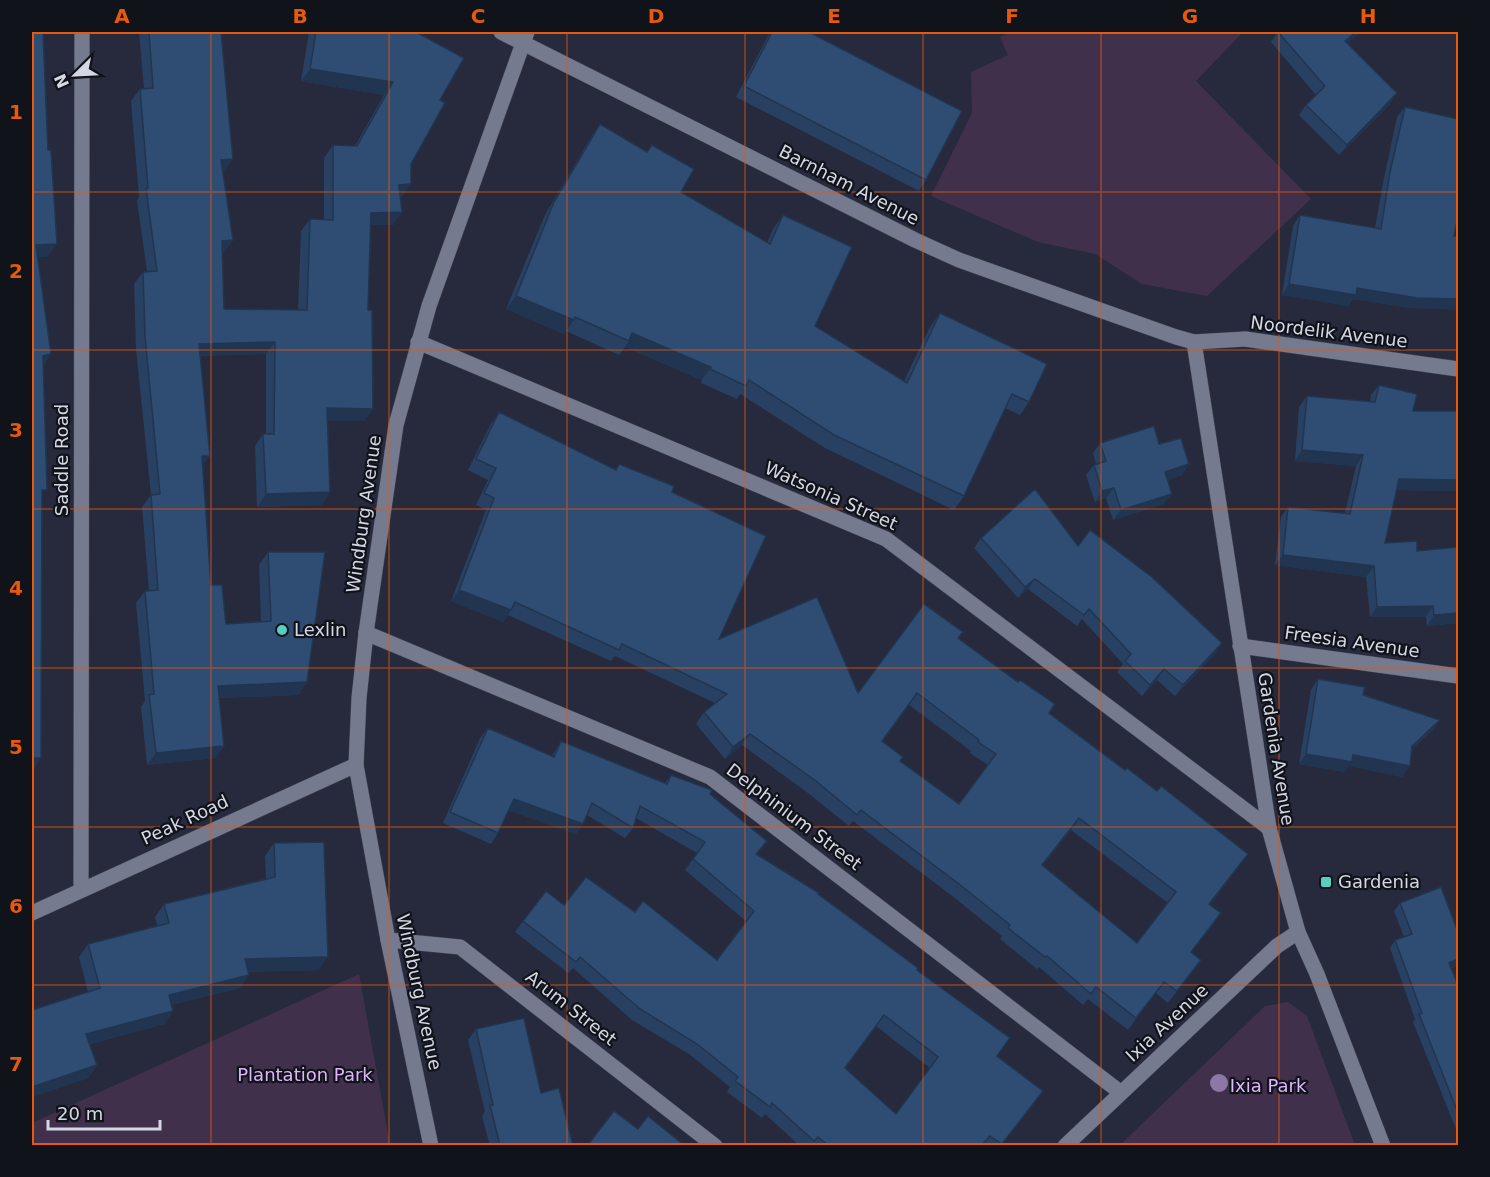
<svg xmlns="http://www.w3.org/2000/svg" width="1490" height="1177" viewBox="0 0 1490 1177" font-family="'DejaVu Sans',sans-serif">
<rect width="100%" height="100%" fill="#262a3c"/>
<!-- green -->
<g fill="#40304c">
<path d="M1009,32H1243L1196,81L1311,199L1207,296L1142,284L1095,254L1038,242L931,196L972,113L971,72L1008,55L1000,37Z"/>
<path d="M359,974L390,1145H32V1123Z"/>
<path d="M1288,1002L1307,1016L1355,1145H1120L1265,1006Z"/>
</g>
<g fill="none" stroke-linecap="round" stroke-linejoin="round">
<defs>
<g id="street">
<path d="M501,32L915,240L959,260L1176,337L1194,342L1245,339L1458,369"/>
<path d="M418,342L886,539L1269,828"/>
<path d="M1194,342L1269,828L1298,932L1317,974L1383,1146"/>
<path d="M366,633L710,777L1120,1092"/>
<path d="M1240,646L1458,676"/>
<path d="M81,889L82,32"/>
<path d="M32,913L356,765"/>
<path d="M388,940L460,947L715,1146"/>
<path d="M431,1146L388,940L356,765L359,698L366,633L396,425L429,306L527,32"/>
<path d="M1065,1146L1277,946L1298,932"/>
</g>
</defs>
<!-- street casing -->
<use href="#street" stroke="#424554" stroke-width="16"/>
<!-- street -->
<use href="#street" stroke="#757a8f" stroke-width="15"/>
</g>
<!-- trees -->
<circle fill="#8c77a5" cx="1219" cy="1083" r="9"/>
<!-- wall -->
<g fill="#284162" fill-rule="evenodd">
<path d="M139,32H221L233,159L224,172H223L233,240L224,252L222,253L224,309L298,310L301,231L310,219H324V158L333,145L355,146L384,95L301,81L309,32H416L440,100L411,164V184L402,197H400L393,225H371L368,310L373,409L364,421H328L322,505L257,507L255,446L263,434H266V354L200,356L203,465L211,585L226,624L261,621L259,565L268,552L307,682L298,695L219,698L224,746L215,758L147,765L141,707L145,701L136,603L145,591H149L142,507L151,495L136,349L134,284L143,272L147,271L137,201L139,197L131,101L140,89H144Z"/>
<path d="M770,32H809L926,180L919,191L736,97Z"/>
<path d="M1278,32L1347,43L1390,104L1339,155L1299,115L1306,105L1316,95L1271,42Z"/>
<path d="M1405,107L1410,308L1353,299L1348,306L1282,295L1293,226L1300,215L1375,228L1383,183L1397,117Z"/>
<path d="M600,124L681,192L767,243L773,229L783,215L815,326L904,381L930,327L940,313L1029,402L1020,415L1005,408L964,496L954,510L825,448L740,394L737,399L701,383L702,380L625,347L619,355L566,331L564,334L506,309L545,215L591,137Z"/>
<path d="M1379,385L1413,411H1458V491L1396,490L1385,543L1417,551L1458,547V623L1427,626L1426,617H1370L1366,577L1275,565L1281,517L1288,507L1345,513L1356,466L1295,461L1299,407L1307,396L1370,402L1371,395Z"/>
<path d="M499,412L615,470L619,464L672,492L719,639L858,693L959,638L1049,713L1240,865L1210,905L1221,913L1191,952L1193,971L1168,1003L1156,993L1128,1030L1088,999L1083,1005L1039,967L1037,969L1000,939L1002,936L951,895L853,821L849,826L808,793L742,745L725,759L696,724L704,712L715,703L615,656L611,661L508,615L503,622L451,601L486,510L476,505L488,480L468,470L491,424ZM909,705L971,751L970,753L988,765L959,804L900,761L883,741ZM1071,830L1168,903L1137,943L1043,865Z"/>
<path d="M1100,443L1159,444L1189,464L1182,475L1167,480L1164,504L1113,520L1106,498L1095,502L1086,475L1094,465L1096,464L1093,453Z"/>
<path d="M981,538L1215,654L1175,696L1157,680L1142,696L1117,672L1123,664L1082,619L1077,626L1028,589L1018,598L974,548Z"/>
<path d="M1318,679L1440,720L1433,730L1411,750L1410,766L1402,777L1349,766L1344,772L1299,764L1311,690Z"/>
<path d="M488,728L552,756L561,741L665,783L671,775L710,794L757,854L818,894L917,970L998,1056L1035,1102L1001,1146H800L765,1114L762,1118L727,1092L730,1087L689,1054L632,1020L573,968L568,973L515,932L523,921L564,905L635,912L717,960L746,921L685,870L697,853L636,818L633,828L625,838L587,815L583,824L576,834L508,810L498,833L491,844L443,823L480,738ZM876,1026L930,1068L896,1114L845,1068Z"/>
<path d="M274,843L319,970L248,972L240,988L171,1005L173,1011L164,1024L90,1044L97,1065L88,1078L32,1097V1010L88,992L79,957L88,944L157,926L155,917L164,904L266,879L265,856Z"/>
<path d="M1400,903L1458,965L1452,968L1458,985V1134L1413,1022L1415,1019L1390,948L1395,940L1404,937L1394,911Z"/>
<path d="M476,1029L541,1093L573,1146H490L482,1116L485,1112L468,1040Z"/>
</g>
<!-- shaded-wall -->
<g fill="#213550">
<path d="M1356,32H1361L1338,52L1345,41Z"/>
<path d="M310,69L393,82L384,95L301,81Z"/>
<path d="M1397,93L1390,104L1339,155L1347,145Z"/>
<path d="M233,159L224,172L212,173L221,160Z"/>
<path d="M411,184L402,197H390L399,185Z"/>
<path d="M402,212L393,225H362L371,213Z"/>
<path d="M233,240L224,252L213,254L222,241Z"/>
<path d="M57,244L47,257L32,258L36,245Z"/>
<path d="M1289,284L1357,288L1458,299V310L1410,308L1353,299L1348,306L1282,295Z"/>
<path d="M516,296L574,320L564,334L506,309Z"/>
<path d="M632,333L711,367L702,380L625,347L629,341Z"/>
<path d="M275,342L266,354L190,356L199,344Z"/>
<path d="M51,354L42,368L43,356Z"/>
<path d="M327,408L373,409L364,421H318Z"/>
<path d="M1302,450L1363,455L1356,466L1295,461Z"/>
<path d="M202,456H210L201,468Z"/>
<path d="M1189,464L1182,475L1157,483L1165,472Z"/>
<path d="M1399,479L1458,480V491L1391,490Z"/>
<path d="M1114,488L1106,498L1095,502L1102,491Z"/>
<path d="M330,492L322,505L257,507L266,494Z"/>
<path d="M1172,494L1164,504L1113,520L1121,510Z"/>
<path d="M1283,555L1374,566L1366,577L1275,565Z"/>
<path d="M1035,579L1028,589L1018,598L1025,587Z"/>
<path d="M459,590L511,610L503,622L451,601Z"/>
<path d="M1433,606L1426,617H1370L1377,607Z"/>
<path d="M1458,613V623L1427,626L1434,615Z"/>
<path d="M1222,643L1215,654L1175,696L1183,685Z"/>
<path d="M1164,669L1157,680L1142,696L1150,685Z"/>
<path d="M307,682L298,695L209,698L218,686Z"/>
<path d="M1440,720L1433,730L1404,757L1412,746Z"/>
<path d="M750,734L742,745L725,759L733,747Z"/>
<path d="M224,746L215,758L147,765L156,753Z"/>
<path d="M1306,754L1353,755L1410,766L1402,777L1349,766L1344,772L1299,764Z"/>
<path d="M32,758H41L32,771Z"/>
<path d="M514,799L583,824L576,834L506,809Z"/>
<path d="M1079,818L1071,830L1034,876L1042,865Z"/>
<path d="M1248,854L1240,865L1201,916L1209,904Z"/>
<path d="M1221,913L1213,925L1183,963L1191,952Z"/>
<path d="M328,957L319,970L236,972L245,959Z"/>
<path d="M1458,959V965L1444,970L1449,963Z"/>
<path d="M1201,960L1193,971L1168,1003L1177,991Z"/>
<path d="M249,975L240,988L159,1008L169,995Z"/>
<path d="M1164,982L1156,993L1128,1030L1136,1018Z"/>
<path d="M173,1011L164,1024L77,1047L86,1034Z"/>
<path d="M97,1065L88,1078L32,1097V1087Z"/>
<path d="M1043,1091L1035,1102L1001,1146L1002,1144Z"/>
</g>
<!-- building -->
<g fill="#2f4c72" stroke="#213550" stroke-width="1.5" fill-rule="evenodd">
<path d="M32,32H43L48,150H51L57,244L36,245L51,354L43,356L47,490H42L41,758H32Z"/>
<path d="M149,32H221L233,159L221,160L233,240L222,241L224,309L307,310L310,219L333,220V145L357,146L393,82L310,69L316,32H416L464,58L440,100L445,103L411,164V184L399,185L402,212L371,213L368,310H372L373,409L327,408L330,492L266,494L263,434H274L275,342L199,344L210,456H202L211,585H222L226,624L271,621L268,552H325L307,682L218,686L224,746L156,753L149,695L154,694L145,591L158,590L151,495L160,494L145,336L143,272L157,271L146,188H148L140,89L153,88Z"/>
<path d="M772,32H809L962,111L926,180L744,86Z"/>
<path d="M1278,32H1356L1345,41L1397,93L1347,145L1306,105L1325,86Z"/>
<path d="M1405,107L1458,119V217L1454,236H1458V299L1417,298L1357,288L1356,295L1289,284L1300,215L1381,229L1390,172Z"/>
<path d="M600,124L647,152L652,145L694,169L681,192L770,244L783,215L852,247L815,326L907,383L940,313L1047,364L1029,402L1012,394L964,496L834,435L749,380L746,386L710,369L711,367L632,333L629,341L575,317L574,320L516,296L554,202Z"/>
<path d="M1379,385L1417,394L1413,411H1458V480L1399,479L1385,543L1417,541V551L1458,547V613L1434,615L1433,606L1377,607L1374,566L1283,555L1288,507L1350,514L1363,455L1302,450L1307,396L1375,402Z"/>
<path d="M499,412L616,470L619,464L674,486L672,492L766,536L719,639L817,597L858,693L924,604L963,632L958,638L1018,682L1020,680L1055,704L1049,713L1125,770L1127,768L1157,791L1161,786L1248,854L1209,904L1221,913L1191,952L1201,960L1177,991L1164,982L1136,1018L1096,987L1091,994L1047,956L1045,957L1008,928L1010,925L959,884L861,810L857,815L816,781L750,734L733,747L704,712L727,694L622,644L619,650L515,602L511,610L459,590L494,498L484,493L496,468L476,459ZM917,693L979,740L978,742L996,754L959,804L900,761L903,757L882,741ZM1079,818L1176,892L1137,943L1042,865Z"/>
<path d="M1154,426L1159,444L1181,438L1189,464L1165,472L1172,494L1121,510L1114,488L1102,491L1094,465L1106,461L1100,443Z"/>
<path d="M1035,489L1078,546L1090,530L1152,577L1222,643L1183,685L1164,669L1150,685L1125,661L1131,654L1089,609L1084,615L1035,579L1025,587L981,538Z"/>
<path d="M1318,679L1365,687L1363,695L1440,720L1412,746L1410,766L1353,755L1352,762L1306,754Z"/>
<path d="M488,728L554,757L561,741L667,784L671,775L712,790L710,794L767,841L756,854L819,893L818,894L918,968L917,970L1010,1038L997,1056L1043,1091L1002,1144L990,1136L981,1146H829L818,1137L814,1141L772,1103L770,1107L735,1081L738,1077L697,1044L640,1009L580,957L576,962L523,921L546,891L564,905L586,877L635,912L643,901L717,960L754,911L693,859L705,842L640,806L633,828L592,803L583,824L514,799L498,833L450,812ZM884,1015L938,1057L896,1114L845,1068Z"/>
<path d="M324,842L328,957L245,959L249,975L169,995L173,1011L86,1034L97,1065L32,1087V1010L100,988L88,944L169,923L164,904L275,877L274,843Z"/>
<path d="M1441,887L1458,932V959L1449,963L1458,985V1113L1419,1014L1422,1013L1395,940L1412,934L1400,903Z"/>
<path d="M524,1018L541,1093L559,1088L573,1146H500L490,1105H493L476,1029Z"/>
<path d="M614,1111L638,1129L648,1116L685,1146H587Z"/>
</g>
<!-- grid -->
<path fill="none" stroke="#e8590c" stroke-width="1.5" stroke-opacity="0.55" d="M211,32V1146M389,32V1146M567,32V1146M745,32V1146M923,32V1146M1101,32V1146M1279,32V1146M32,192H1458M32,350H1458M32,509H1458M32,668H1458M32,827H1458M32,985H1458"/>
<!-- markers -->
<g fill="#5acebe" stroke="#11131b" stroke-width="2">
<circle cx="282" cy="630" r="6"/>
<rect x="1320" y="876" width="12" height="12" rx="3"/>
</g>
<g text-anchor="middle" stroke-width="4.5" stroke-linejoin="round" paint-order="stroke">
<!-- street labels -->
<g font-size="18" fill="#d5d8e4" stroke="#11131b">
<text transform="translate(849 185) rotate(27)" y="6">Barnham Avenue</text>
<text transform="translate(1329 332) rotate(7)" y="6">Noordelik Avenue</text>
<text transform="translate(62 460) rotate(-90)" y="6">Saddle Road</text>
<text transform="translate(831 496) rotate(24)" y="6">Watsonia Street</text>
<text transform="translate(364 514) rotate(-82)" y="6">Windburg Avenue</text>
<text transform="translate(1352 642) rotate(8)" y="6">Freesia Avenue</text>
<text transform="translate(1276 749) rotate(81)" y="6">Gardenia Avenue</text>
<text transform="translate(794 817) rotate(37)" y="6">Delphinium Street</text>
<text transform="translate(185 820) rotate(-25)" y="6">Peak Road</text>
<text transform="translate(419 992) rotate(78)" y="6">Windburg Avenue</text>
<text transform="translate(571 1008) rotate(38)" y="6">Arum Street</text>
<text transform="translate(1167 1023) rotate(-43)" y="6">Ixia Avenue</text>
</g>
<!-- poi labels -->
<g font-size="18" fill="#d5d8e4" stroke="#11131b" text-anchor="start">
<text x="294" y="636">Lexlin</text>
<text x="1338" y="888">Gardenia</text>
</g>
<!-- park labels -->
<g font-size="18" fill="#dfb6fb" stroke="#11131b">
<text x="305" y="1081">Plantation Park</text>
<text x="1268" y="1092">Ixia Park</text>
</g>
</g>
<!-- border -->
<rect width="1490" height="1177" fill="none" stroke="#11131b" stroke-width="66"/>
<!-- north arrow -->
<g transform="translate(75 75) rotate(246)" stroke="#11131b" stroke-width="4.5" paint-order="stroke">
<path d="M0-4.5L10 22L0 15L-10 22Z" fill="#d5d8e4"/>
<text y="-9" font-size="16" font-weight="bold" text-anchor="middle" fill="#d5d8e4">N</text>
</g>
<!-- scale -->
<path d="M48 1120v9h112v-9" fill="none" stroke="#d5d8e4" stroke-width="3"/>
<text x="57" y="1120" font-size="18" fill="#d5d8e4" stroke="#11131b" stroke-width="4.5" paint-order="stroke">20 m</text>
<rect x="33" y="33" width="1424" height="1111" fill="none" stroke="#e8590c" stroke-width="2"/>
<g font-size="20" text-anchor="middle" font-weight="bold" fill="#e8590c">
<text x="122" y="23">A</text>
<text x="300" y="23">B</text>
<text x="478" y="23">C</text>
<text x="656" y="23">D</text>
<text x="834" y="23">E</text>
<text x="1012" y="23">F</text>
<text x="1190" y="23">G</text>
<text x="1368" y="23">H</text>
<text x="16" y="119">1</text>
<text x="16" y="278">2</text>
<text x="16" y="437">3</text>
<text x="16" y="595">4</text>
<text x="16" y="754">5</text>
<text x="16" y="913">6</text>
<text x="16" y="1071">7</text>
</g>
</svg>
